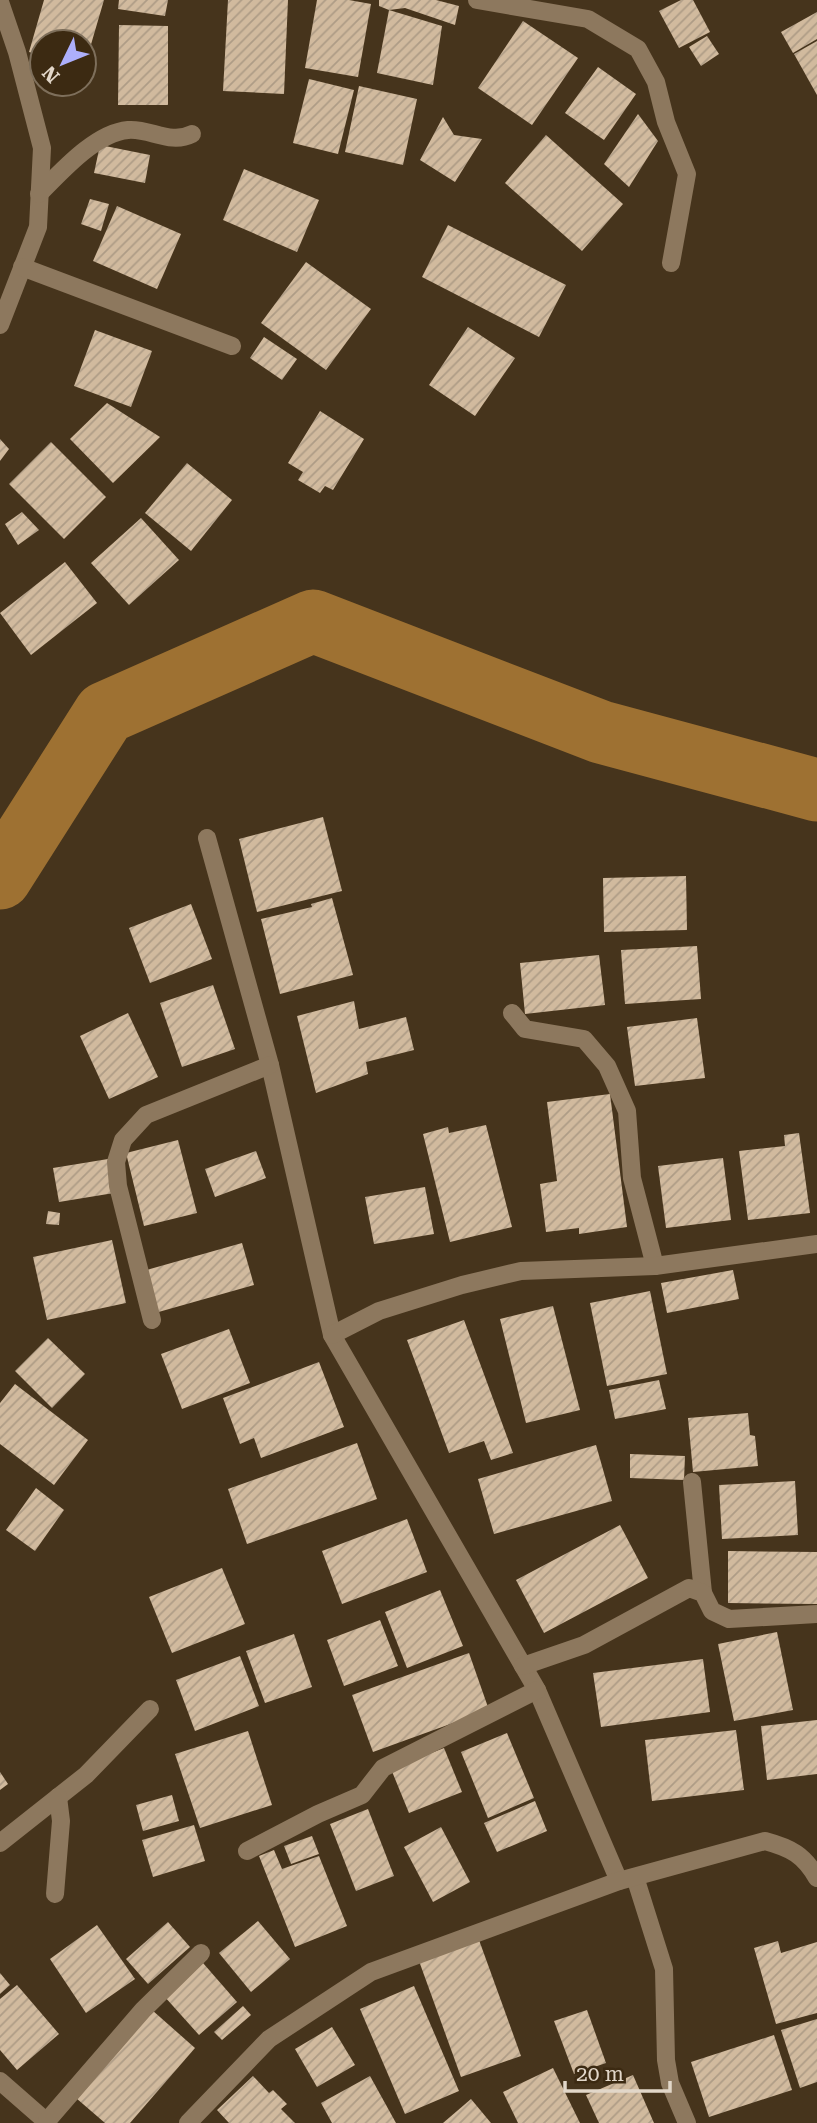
<svg xmlns="http://www.w3.org/2000/svg" width="817" height="2123" viewBox="0 0 817 2123" font-family="'Roboto Serif',serif">
<defs>
<pattern id="building-hatch" width="6" height="6" patternUnits="userSpaceOnUse" patternTransform="scale(1.75)"><rect width="6" height="6" fill="#d1ba9e"/><path d="M-1 1l2-2M0 6l6-6M5 7l2-2" fill="none" stroke="#ae9c86"/></pattern>
</defs>
<rect width="100%" height="100%" fill="#46341c"/>
<g fill="none" stroke-linecap="round" stroke-linejoin="round">
<!-- river -->
<path stroke="#9e7132" stroke-width="63" d="M0,878L105,713L313,621L601,732L817,790"/>
</g>
<!-- building -->
<g fill="url(#building-hatch)">
<path d="M44,0H104L85,65L84,42H42V56L29,52Z"/>
<path d="M119,0H168L165,16L118,9Z"/>
<path d="M228,0H288L284,94L223,91Z"/>
<path d="M317,0H349L371,4L358,77L305,68Z"/>
<path d="M379,0H436L459,6L455,25L405,8L389,10L379,6Z"/>
<path d="M681,0H693L710,32L679,48L659,11Z"/>
<path d="M389,10L442,26L433,85L377,73Z"/>
<path d="M817,12V39L793,53L781,32Z"/>
<path d="M523,21L578,58L532,125L478,88Z"/>
<path d="M119,25L168,26V105H118Z"/>
<path d="M707,36L719,54L701,66L689,47Z"/>
<path d="M817,41V95L794,54Z"/>
<path d="M598,67L636,94L604,140L565,113Z"/>
<path d="M309,79L354,90L338,154L293,143Z"/>
<path d="M359,86L417,99L403,165L345,152Z"/>
<path d="M638,114L658,141L629,187L604,164Z"/>
<path d="M443,117L454,135L482,139L455,182L420,160Z"/>
<path d="M546,135L623,204L582,251L505,183Z"/>
<path d="M100,145L150,155L145,183L94,173Z"/>
<path d="M244,169L319,200L297,252L223,220Z"/>
<path d="M90,199L109,204L101,231L81,224Z"/>
<path d="M117,206L181,234L157,289L93,261Z"/>
<path d="M448,225L566,285L539,337L422,277Z"/>
<path d="M306,262L371,309L326,370L261,323Z"/>
<path d="M468,327L515,358L475,416L429,385Z"/>
<path d="M95,330L152,351L131,407L74,386Z"/>
<path d="M264,337L297,359L282,380L250,358Z"/>
<path d="M107,403L160,437L113,483L70,439Z"/>
<path d="M320,411L364,439L333,490L325,486L320,493L298,480L303,472L288,463Z"/>
<path d="M0,439L9,449L0,461Z"/>
<path d="M51,442L106,497L64,539L9,484Z"/>
<path d="M187,463L232,500L191,551L145,513Z"/>
<path d="M22,512L39,530L18,545L5,524Z"/>
<path d="M141,518L179,560L129,605L91,563Z"/>
<path d="M65,562L97,603L31,655L0,613Z"/>
<path d="M323,817L342,891L257,912L239,839Z"/>
<path d="M686,876L687,930L604,932L603,878Z"/>
<path d="M332,898L353,975L280,994L261,919L312,907L311,904Z"/>
<path d="M191,904L212,959L150,983L129,928Z"/>
<path d="M697,946L701,999L625,1004L621,950Z"/>
<path d="M599,955L605,1005L525,1014L520,963Z"/>
<path d="M213,985L235,1049L182,1067L160,1003Z"/>
<path d="M354,1001L359,1029L406,1017L414,1050L366,1062L368,1074L316,1093L297,1016Z"/>
<path d="M128,1013L158,1077L109,1099L80,1036Z"/>
<path d="M697,1018L705,1078L635,1086L627,1027Z"/>
<path d="M610,1094L627,1227L579,1234V1228L546,1232L540,1184L557,1181L547,1102Z"/>
<path d="M486,1125L512,1227L450,1242L423,1134L448,1127L449,1133Z"/>
<path d="M799,1133L810,1213L748,1220L739,1151L785,1146L784,1135Z"/>
<path d="M178,1140L197,1213L144,1226L126,1153Z"/>
<path d="M256,1151L266,1178L215,1197L205,1169Z"/>
<path d="M723,1158L731,1220L666,1228L658,1166Z"/>
<path d="M108,1159L114,1193L59,1202L53,1168Z"/>
<path d="M425,1187L434,1234L374,1244L365,1197Z"/>
<path d="M48,1211L60,1213L59,1225L46,1224Z"/>
<path d="M112,1240L126,1303L47,1320L33,1257Z"/>
<path d="M242,1243L254,1285L155,1313L143,1271Z"/>
<path d="M733,1270L739,1299L667,1313L661,1283Z"/>
<path d="M650,1291L667,1374L607,1386L590,1303Z"/>
<path d="M553,1306L580,1410L526,1423L500,1319Z"/>
<path d="M464,1320L513,1453L491,1460L484,1441L449,1453L407,1340Z"/>
<path d="M229,1329L250,1383L182,1409L161,1354Z"/>
<path d="M48,1338L85,1374L52,1408L15,1371Z"/>
<path d="M319,1362L344,1427L261,1458L254,1438L240,1444L223,1398Z"/>
<path d="M659,1380L666,1409L615,1419L609,1390Z"/>
<path d="M15,1384L88,1440L54,1485L0,1444V1403Z"/>
<path d="M748,1413L750,1435L755,1436L758,1466L693,1472L688,1418Z"/>
<path d="M357,1443L377,1499L247,1544L228,1489Z"/>
<path d="M596,1445L612,1501L494,1534L478,1479Z"/>
<path d="M630,1454L685,1456L684,1480L630,1478Z"/>
<path d="M795,1481L798,1535L722,1539L719,1485Z"/>
<path d="M36,1488L64,1510L35,1551L6,1530Z"/>
<path d="M407,1519L427,1572L342,1604L322,1551Z"/>
<path d="M620,1525L648,1578L544,1633L516,1580Z"/>
<path d="M728,1551L817,1552V1604L728,1603Z"/>
<path d="M222,1568L245,1624L172,1653L149,1597Z"/>
<path d="M440,1590L463,1646L407,1668L385,1612Z"/>
<path d="M380,1620L398,1666L344,1686L327,1640Z"/>
<path d="M777,1632L793,1710L734,1721L718,1644Z"/>
<path d="M294,1634L312,1687L265,1703L246,1651Z"/>
<path d="M469,1653L489,1710L373,1752L352,1695Z"/>
<path d="M240,1656L259,1706L195,1731L176,1680Z"/>
<path d="M703,1659L710,1712L601,1727L593,1673Z"/>
<path d="M817,1720V1774L767,1780L761,1726Z"/>
<path d="M736,1730L744,1790L652,1801L645,1740Z"/>
<path d="M248,1731L272,1805L200,1828L175,1754Z"/>
<path d="M507,1733L534,1798L488,1818L461,1752Z"/>
<path d="M444,1748L462,1792L409,1813L391,1769Z"/>
<path d="M0,1772L8,1784L0,1790Z"/>
<path d="M172,1795L179,1821L143,1831L136,1805Z"/>
<path d="M535,1801L547,1831L497,1852L484,1823Z"/>
<path d="M368,1809L394,1876L356,1891L330,1824Z"/>
<path d="M194,1825L205,1861L153,1877L142,1840Z"/>
<path d="M441,1827L470,1882L433,1902L404,1847Z"/>
<path d="M312,1836L319,1854L291,1864L284,1846Z"/>
<path d="M274,1850L282,1869L319,1856L347,1926L295,1947L259,1856Z"/>
<path d="M258,1921L290,1959L251,1992L219,1953Z"/>
<path d="M168,1922L190,1947L148,1984L126,1959Z"/>
<path d="M97,1925L135,1979L86,2013L50,1959Z"/>
<path d="M479,1940L521,2056L461,2077L419,1961Z"/>
<path d="M778,1941L781,1953L817,1942V2013L776,2024L754,1948Z"/>
<path d="M203,1963L237,2002L199,2035L164,1996Z"/>
<path d="M0,1973L10,1985L0,1994Z"/>
<path d="M17,1985L59,2034L17,2070L0,2050V1999Z"/>
<path d="M414,1986L459,2091L405,2114L360,2009Z"/>
<path d="M243,2006L251,2015L222,2040L214,2032Z"/>
<path d="M152,2010L195,2048L130,2123H105L76,2098Z"/>
<path d="M587,2010L606,2063L574,2074L554,2021Z"/>
<path d="M817,2019V2082L800,2088L781,2030Z"/>
<path d="M332,2027L355,2065L317,2087L295,2049Z"/>
<path d="M774,2035L792,2090L709,2117L691,2062Z"/>
<path d="M553,2068L580,2123H518L503,2092Z"/>
<path d="M633,2075L654,2123H599L586,2095Z"/>
<path d="M253,2076L269,2093L273,2090L287,2104L281,2109L295,2123H229L217,2110Z"/>
<path d="M370,2076L396,2123H332L321,2103Z"/>
<path d="M471,2099L491,2123H443Z"/>
</g>
<g fill="none" stroke-linecap="round" stroke-linejoin="round">
<!-- minor -->
<g stroke="#8d785e" stroke-width="18">
<path d="M477,0L588,19L638,49L656,82L666,122L687,174L671,263"/>
<path d="M0,2L17,52L42,148L38,227L0,325"/>
<path d="M39,194C61,172 95,133 128,130C150,128 170,145 192,134"/>
<path d="M22,267L232,346"/>
<path d="M207,838L270,1065L332,1335L537,1690L619,1881"/>
<path d="M512,1013L525,1029L584,1039L607,1066L627,1111L632,1178L655,1266"/>
<path d="M152,1320L118,1186L116,1162L123,1140L146,1115L270,1065"/>
<path d="M332,1335L379,1311L462,1285L521,1271L655,1266L817,1244"/>
<path d="M692,1482L703,1593"/>
<path d="M523,1666L584,1645L689,1588L703,1593L712,1611L729,1619L817,1614"/>
<path d="M0,1843L86,1775L150,1709"/>
<path d="M247,1851L318,1814L362,1795L383,1768L537,1690"/>
<path d="M635,1877L664,1969L666,2060L670,2083L687,2123"/>
<path d="M55,1894L61,1821L58,1797"/>
<path d="M0,2081L48,2123"/>
<path d="M47,2121L143,2010L201,1953"/>
<path d="M188,2123L269,2039L371,1972L619,1881L765,1841C791,1848 804,1855 817,1878"/>
</g>
</g>
<!-- north arrow -->
<g transform="translate(63 63) rotate(227)"><circle r="33" fill="#3c2a12" stroke="#7e6f5b" stroke-width="2"/>
<path d="M0-5L12 26L0 18L-12 26Z" fill="#adaffb"/>
<text y="-10" font-size="19" font-weight="bold" text-anchor="middle" fill="#e2d7c9">N</text>
</g>
<!-- scale -->
<path d="M565 2081v10h105v-10" fill="none" stroke="#e2d7c9" stroke-width="3.5"/>
<text x="576" y="2081" font-size="21" fill="#e2d7c9" stroke="#3c2a12" stroke-width="5" paint-order="stroke">20 m</text>
</svg>
